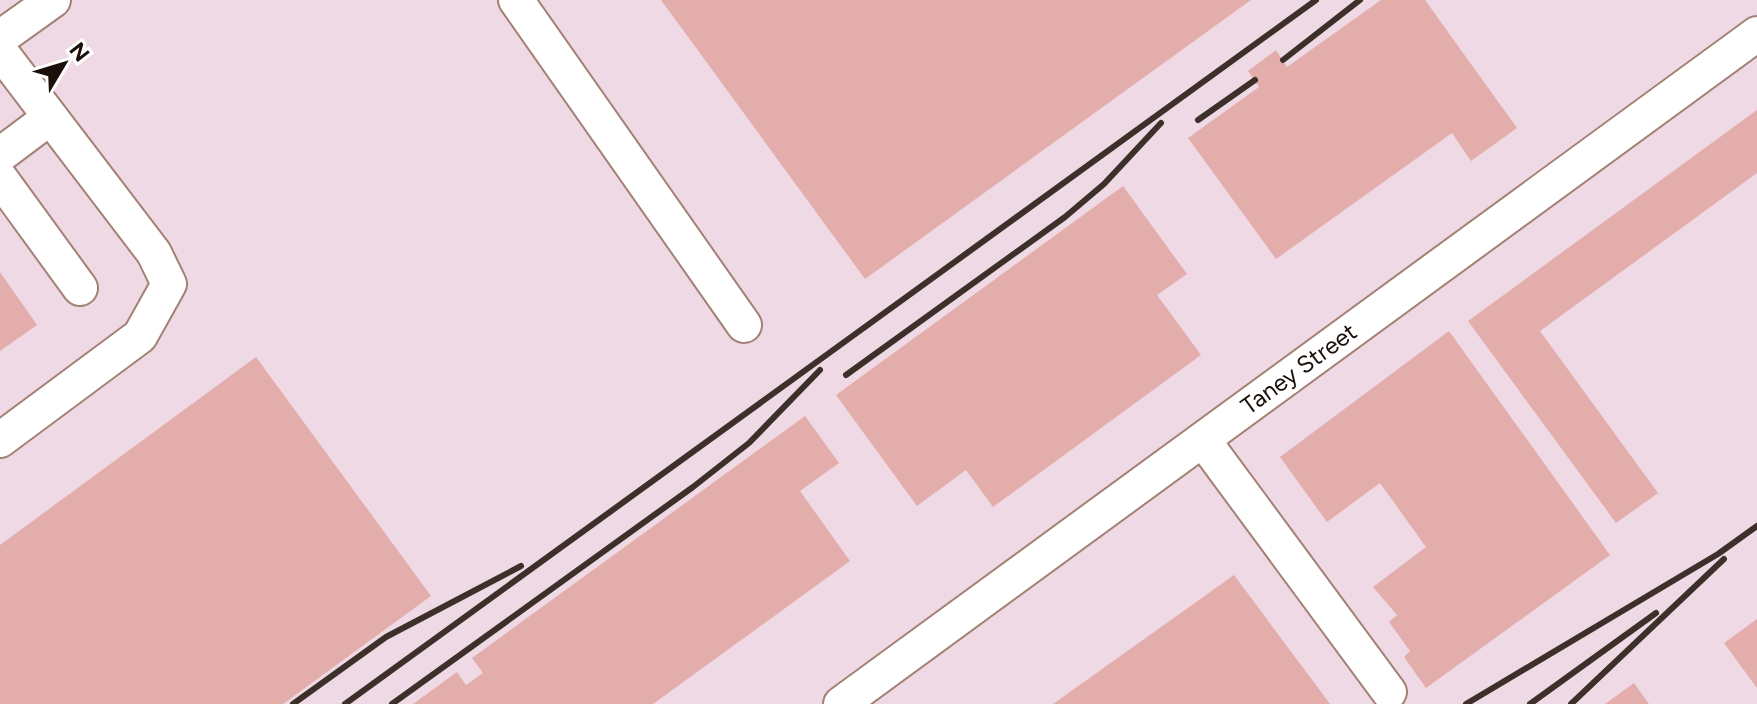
<svg xmlns="http://www.w3.org/2000/svg" width="1757" height="704" viewBox="0 0 1757 704" font-family="Figtree,sans-serif">
<rect width="100%" height="100%" fill="#fbe5db"/>
<!-- industrial -->
<rect fill="#efd9e5" x="0" y="0" width="1757" height="704"/>
<!-- building -->
<g fill="#e3adab">
<path d="M661,0H1251L865,279Z"/>
<path d="M1381,0H1425L1517,128L1471,161L1452,133L1276,259L1188,138L1259,87L1248,71L1276,50L1287,67Z"/>
<path d="M1757,110V173L1540,331L1658,493L1616,523L1468,321Z"/>
<path d="M1123,186L1187,274L1157,295L1201,355L993,507L966,470L917,506L836,395Z"/>
<path d="M0,272L37,325L0,351Z"/>
<path d="M1449,331L1610,555L1426,688L1404,657L1410,651L1389,622L1397,615L1373,587L1426,547L1380,483L1327,522L1280,457Z"/>
<path d="M256,357L431,596L283,704H0V545Z"/>
<path d="M805,416L839,463L800,491L850,561L653,704H413L457,672L466,685L483,673L472,658Z"/>
<path d="M1234,575L1330,704H1053Z"/>
<path d="M1757,619V688L1724,643Z"/>
<path d="M1634,683L1649,704H1605Z"/>
</g>
<g fill="none" stroke-linecap="round" stroke-linejoin="round">
<defs>
<g id="minor">
<path d="M516,0L744,325"/>
<path d="M0,38L53,0"/>
<path d="M0,51L154,253L169,284L140,336L0,440"/>
<path d="M0,155L48,119"/>
<path d="M0,178L80,288"/>
<path d="M1203,440L1389,692"/>
<path d="M841,704L1757,34"/>
</g>
</defs>
<!-- minor casing -->
<use href="#minor" stroke="#a38174" stroke-width="38"/>
<!-- minor -->
<use href="#minor" stroke="#fff" stroke-width="34"/>
<!-- rail -->
<g stroke="#3d302a" stroke-width="6">
<path d="M1283,60L1360,0"/>
<path d="M1198,120L1255,80"/>
<path d="M846,375L1065,217L1104,184L1161,123"/>
<path d="M293,704L386,637L521,566"/>
<path d="M345,704L1316,0"/>
<path d="M392,704L693,487L749,443L820,370"/>
<path d="M1466,704L1718,554L1757,526"/>
<path d="M1530,704L1656,613"/>
<path d="M1571,704L1724,559"/>
</g>
</g>
<g text-anchor="middle" stroke-width="8" stroke-linejoin="round" paint-order="stroke">
<!-- street labels -->
<g font-size="24" fill="#1b0f0a" stroke="#fff">
<text transform="translate(1299 369) rotate(-36)" y="8">Taney Street</text>
</g>
</g>
<!-- north arrow -->
<g transform="translate(64 64) rotate(52)" stroke="#ffffff" stroke-width="6" paint-order="stroke">
<path d="M0-6L14 30L0 20L-14 30Z" fill="#1b0f0a"/>
<text y="-12" font-size="22" font-weight="bold" text-anchor="middle" fill="#1b0f0a">N</text>
</g>
</svg>
